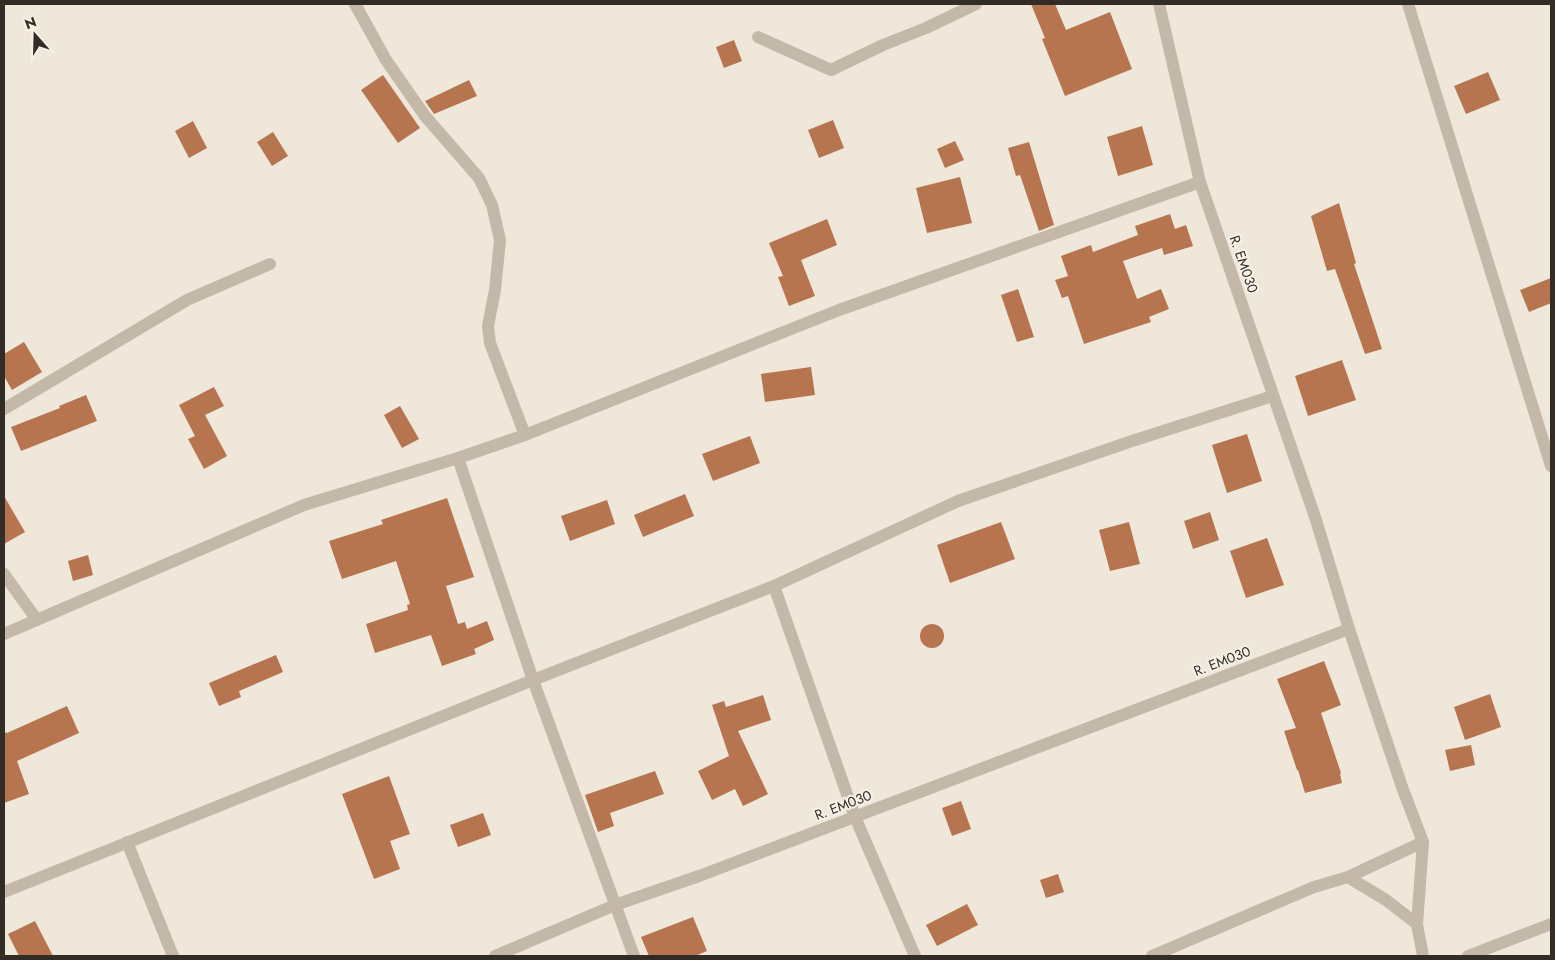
<svg xmlns="http://www.w3.org/2000/svg" width="1555" height="960" viewBox="0 0 1555 960" font-family="Jost,sans-serif">
<rect width="100%" height="100%" fill="#eee7da"/>
<!-- building -->
<g fill="#b7754f">
<path d="M1031,4H1055L1066,30L1110,12L1132,69L1065,96L1042,39L1045,38Z"/>
<path d="M734,40L742,61L724,68L716,47Z"/>
<path d="M1488,72L1500,100L1466,114L1454,86Z"/>
<path d="M383,75L420,128L398,143L361,90Z"/>
<path d="M469,80L477,96L434,114L425,101Z"/>
<path d="M833,120L844,148L819,158L808,130Z"/>
<path d="M193,121L207,148L189,158L175,131Z"/>
<path d="M1142,126L1153,165L1118,176L1107,137Z"/>
<path d="M273,132L288,156L272,166L257,142Z"/>
<path d="M955,141L964,160L945,168L937,149Z"/>
<path d="M1029,142L1054,225L1039,231L1020,175L1016,176L1008,148Z"/>
<path d="M960,177L972,223L927,233L916,188Z"/>
<path d="M1339,203L1356,263L1354,264L1382,349L1365,354L1335,269L1327,271L1311,216Z"/>
<path d="M1170,214L1175,229L1186,225L1193,246L1164,255L1162,248L1123,261L1137,299L1161,289L1169,309L1149,317L1151,322L1084,344L1068,296L1062,298L1055,280L1068,276L1061,256L1091,245L1093,252L1138,235L1135,226Z"/>
<path d="M827,219L837,245L801,260L815,296L789,306L778,277L783,276L769,243Z"/>
<path d="M1551,278V303L1529,312L1520,290Z"/>
<path d="M1018,289L1034,337L1017,342L1001,295Z"/>
<path d="M24,342L42,372L12,390L4,376V354Z"/>
<path d="M1342,360L1356,400L1308,416L1295,376Z"/>
<path d="M811,367L815,395L765,402L761,374Z"/>
<path d="M214,387L224,406L205,415L227,456L204,469L188,439L195,436L179,405Z"/>
<path d="M86,395L97,421L21,451L11,427L60,408L59,406Z"/>
<path d="M400,406L419,439L402,448L384,415Z"/>
<path d="M1247,434L1262,481L1227,493L1212,445Z"/>
<path d="M750,436L760,463L713,481L702,454Z"/>
<path d="M685,494L694,516L643,537L634,515Z"/>
<path d="M4,496L25,532L4,544Z"/>
<path d="M447,498L474,577L446,586L458,624L465,622L467,629L487,621L494,640L474,649L476,654L442,666L431,635L375,653L366,624L408,610L407,605L410,604L396,561L342,579L329,541L383,524L381,520Z"/>
<path d="M607,500L615,524L570,541L561,516Z"/>
<path d="M1210,512L1219,540L1193,549L1184,521Z"/>
<path d="M1001,522L1015,559L950,583L937,545Z"/>
<path d="M1129,522L1140,564L1110,571L1099,530Z"/>
<path d="M1267,538L1284,585L1246,598L1230,551Z"/>
<path d="M88,555L93,575L73,581L68,561Z"/>
<circle cx="932" cy="636" r="12"/>
<path d="M276,655L283,672L239,691L241,697L219,706L209,683Z"/>
<path d="M1324,661L1341,705L1321,713L1341,773L1340,774L1342,783L1305,793L1298,770H1297L1284,731L1296,728L1277,679Z"/>
<path d="M1490,694L1501,727L1465,740L1454,707Z"/>
<path d="M763,695L771,720L738,731L768,794L743,806L735,789L712,800L698,771L729,756L712,705L724,701L726,707Z"/>
<path d="M67,706L79,733L17,761L29,794L4,803V732L7,733Z"/>
<path d="M1471,745L1475,765L1450,771L1445,750Z"/>
<path d="M655,771L664,794L610,813L614,826L598,832L585,795Z"/>
<path d="M389,776L410,834L390,841L400,869L374,879L342,794Z"/>
<path d="M961,801L971,829L952,836L942,808Z"/>
<path d="M483,813L491,835L458,847L450,825Z"/>
<path d="M1058,874L1064,892L1046,898L1040,880Z"/>
<path d="M967,904L978,925L937,946L926,925Z"/>
<path d="M693,917L707,951L695,956H649L641,937Z"/>
<path d="M35,921L53,956H19L8,934Z"/>
</g>
<g fill="none" stroke-linecap="round" stroke-linejoin="round">
<!-- street -->
<g stroke="#c4b8a8" stroke-width="12">
<path d="M355,4L386,60L425,116L479,178L492,205L500,240L495,290L488,326L490,343L525,435"/>
<path d="M1408,4L1551,466"/>
<path d="M758,37L831,70L883,45L926,28L976,4"/>
<path d="M4,409L187,300L270,264"/>
<path d="M458,458L533,680L634,956"/>
<path d="M4,574L37,620"/>
<path d="M774,586L855,817L915,956"/>
<path d="M1349,629L1402,787L1423,842L1417,924L1423,956"/>
<path d="M4,634L304,505L458,458L525,435L839,310L1200,182"/>
<path d="M127,842L173,956"/>
<path d="M1348,877L1386,900L1417,924"/>
<path d="M4,892L533,680L774,586L958,501L1129,442L1273,396"/>
<path d="M495,956L615,905L699,876L1349,629L1316,520L1200,182L1159,4"/>
<path d="M1152,956L1314,887L1348,877L1423,842"/>
<path d="M1468,956L1551,924"/>
</g>
</g>
<g text-anchor="middle" stroke-width="4" stroke-linejoin="round" paint-order="stroke">
<!-- street labels -->
<g font-size="14" fill="#322c27" stroke="#f6f1e6">
<text transform="translate(1244 264) rotate(71)" y="5">R. EM030</text>
<text transform="translate(1222 661) rotate(-21)" y="5">R. EM030</text>
<text transform="translate(843 805) rotate(-21)" y="5">R. EM030</text>
</g>
</g>
<!-- border -->
<rect width="1555" height="960" fill="none" stroke="#322c27" stroke-width="10"/>
<!-- north arrow -->
<g transform="translate(35 35) rotate(340)" stroke="#f6f1e6" stroke-width="4" paint-order="stroke">
<path d="M0-4L9 19L0 12L-9 19Z" fill="#322c27"/>
<text y="-8" font-size="14" font-weight="bold" text-anchor="middle" fill="#322c27">N</text>
</g>
</svg>
